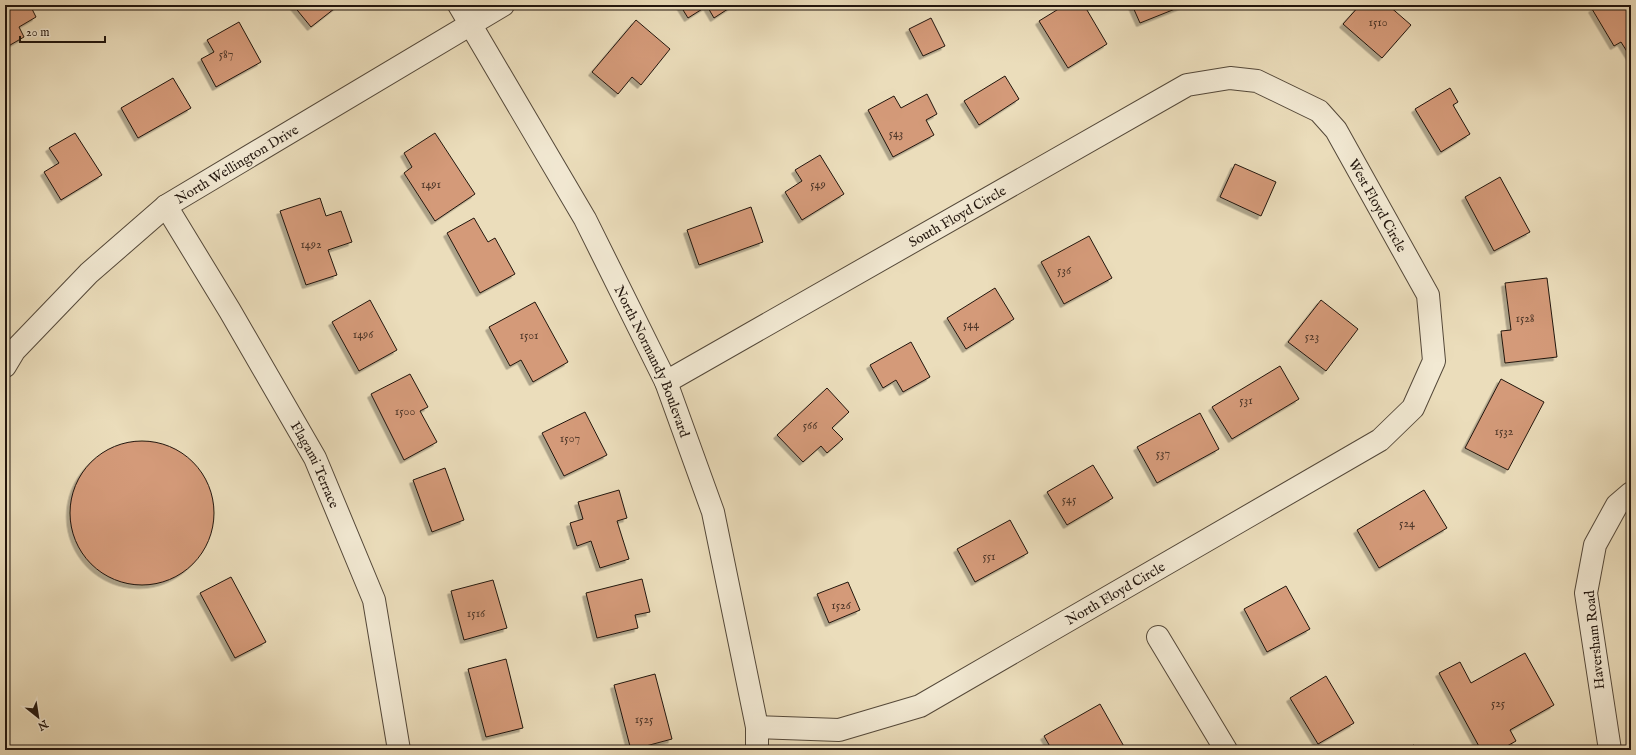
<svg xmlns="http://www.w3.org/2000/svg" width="1636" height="755" viewBox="0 0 1636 755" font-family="'IM FELL English',serif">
<defs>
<filter id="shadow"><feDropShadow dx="-3.5" dy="3.5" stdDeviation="0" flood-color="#0004"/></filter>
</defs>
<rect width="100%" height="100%" fill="#ebddbb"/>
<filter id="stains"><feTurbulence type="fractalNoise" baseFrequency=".005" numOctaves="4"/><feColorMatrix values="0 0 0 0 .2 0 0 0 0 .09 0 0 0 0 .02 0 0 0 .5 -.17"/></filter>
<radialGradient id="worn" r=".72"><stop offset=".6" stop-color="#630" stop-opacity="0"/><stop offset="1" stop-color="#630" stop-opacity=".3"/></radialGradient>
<!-- building -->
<g fill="#d49a79" stroke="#22160e" filter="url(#shadow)">
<path d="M5,5H30L36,17L19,27L24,37L5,48Z"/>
<path d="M293,5H339L311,27Z"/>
<path d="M680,5H734L714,18L707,6L688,18Z"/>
<path d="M1065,5H1084L1107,44L1068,68L1039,21Z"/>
<path d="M1132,5H1185L1140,23Z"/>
<path d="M1360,5H1388L1411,25L1382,58L1343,24Z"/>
<path d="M1599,5H1631V58L1621,42L1614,46L1592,9Z"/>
<path d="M931,18L945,46L923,56L909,29Z"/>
<path d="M636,20L670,49L641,85L632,77L618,94L592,72Z"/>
<path d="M239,22L261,62L216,87L201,59L214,52L207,40Z"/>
<path d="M1005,76L1019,99L979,125L964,101Z"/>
<path d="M173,78L191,108L138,138L121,108Z"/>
<path d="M1450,88L1458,102L1453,105L1470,134L1441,152L1415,109Z"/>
<path d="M927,94L937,114L926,120L934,135L893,157L868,110L894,96L901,108Z"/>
<path d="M75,133L102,175L61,200L44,172L59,163L49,148Z"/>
<path d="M435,133L475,194L435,221L404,173L412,167L404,153Z"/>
<path d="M820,155L844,194L802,220L785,192L802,181L795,170Z"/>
<path d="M1235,164L1276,182L1261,216L1220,197Z"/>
<path d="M1500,177L1530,232L1494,251L1465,197Z"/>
<path d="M320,198L326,216L341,211L352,242L328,250L337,275L306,285L280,211Z"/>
<path d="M751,207L763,242L699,265L687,230Z"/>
<path d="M474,218L488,242L495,238L515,274L480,293L447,233Z"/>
<path d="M1089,236L1112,278L1064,304L1041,262Z"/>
<path d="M1547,278L1557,357L1505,363L1501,331L1511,330L1505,283Z"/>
<path d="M995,288L1014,319L966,349L947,318Z"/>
<path d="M370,300L397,350L359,371L332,322Z"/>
<path d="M1321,300L1358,329L1326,371L1288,342Z"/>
<path d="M535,302L568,362L533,382L521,360L510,366L489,327Z"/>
<path d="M911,342L930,377L903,392L896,380L883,388L870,365Z"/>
<path d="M1280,366L1299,399L1232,439L1212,407Z"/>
<path d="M410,374L428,407L420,411L437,442L404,460L371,394Z"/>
<path d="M1501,379L1544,402L1508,470L1465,448Z"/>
<path d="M827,388L849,412L832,428L843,439L827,453L821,446L803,462L777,435Z"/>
<path d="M585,412L607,455L564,476L542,433Z"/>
<path d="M1200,413L1219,449L1157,483L1137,447Z"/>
<circle cx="142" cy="513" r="72"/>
<path d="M1093,465L1113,498L1067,525L1047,492Z"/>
<path d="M445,468L464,520L432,532L413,480Z"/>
<path d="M619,490L627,518L617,521L629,559L600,568L591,541L577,546L570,523L583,519L578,502Z"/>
<path d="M1424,490L1447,528L1379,568L1357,530Z"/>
<path d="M1010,520L1028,553L975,582L957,549Z"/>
<path d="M231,577L266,642L235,658L200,593Z"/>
<path d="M642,579L650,612L635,615L638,628L597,638L586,593Z"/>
<path d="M493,580L507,628L464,640L451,591Z"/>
<path d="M848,582L860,610L829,623L817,594Z"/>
<path d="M1286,586L1310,629L1267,652L1244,609Z"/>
<path d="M1525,653L1554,705L1510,730L1516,741L1500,750H1481L1439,673L1460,662L1471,683Z"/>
<path d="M506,659L523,728L486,737L468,669Z"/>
<path d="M655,674L672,739L631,750L614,685Z"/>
<path d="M1326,676L1354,723L1318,744L1290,698Z"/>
<path d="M1100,704L1126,750H1052L1044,736Z"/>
<path d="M1413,745L1427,750H1411Z"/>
</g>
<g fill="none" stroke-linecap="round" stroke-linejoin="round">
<defs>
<g id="minor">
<path id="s1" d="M459,5L585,219L666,382L713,512L757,727V750"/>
<path id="s2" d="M166,206L230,311L315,458L374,600L399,750"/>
<path id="s3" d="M5,366L14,351L89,273L166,206L503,5"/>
<path id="s4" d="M666,382L1187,85L1230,78L1257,81L1319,111L1336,130L1428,295L1434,361L1413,408L1380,440L920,706L839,730L757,727"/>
<path d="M1158,637L1226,750"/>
<path d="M1610,750L1586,593L1595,545L1617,505L1631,493"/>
</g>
</defs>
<!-- minor casing -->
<use href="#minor" stroke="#544839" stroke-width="24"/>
<!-- minor -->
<use href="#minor" stroke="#f2e9d3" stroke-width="22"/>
</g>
<g text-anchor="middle" stroke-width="3" stroke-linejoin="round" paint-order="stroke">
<!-- number labels -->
<g font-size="12" fill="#4e3729">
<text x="1378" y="26">1510</text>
<text x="226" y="58">587</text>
<text x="896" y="137">543</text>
<text x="431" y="188">1491</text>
<text x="818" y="188">549</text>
<text x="311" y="248">1492</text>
<text x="1064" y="274">536</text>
<text x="1525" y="322">1528</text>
<text x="971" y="328">544</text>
<text x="363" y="338">1496</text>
<text x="529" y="339">1501</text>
<text x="1312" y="340">523</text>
<text x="1246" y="404">531</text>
<text x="405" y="415">1500</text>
<text x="810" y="429">566</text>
<text x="1504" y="435">1532</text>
<text x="570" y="442">1507</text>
<text x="1163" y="457">537</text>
<text x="1069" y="503">545</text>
<text x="1407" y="527">524</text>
<text x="989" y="560">551</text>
<text x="841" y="609">1526</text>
<text x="476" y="617">1516</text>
<text x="1498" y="707">525</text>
<text x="644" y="723">1525</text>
</g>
<!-- street labels -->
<g font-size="14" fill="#22160e" stroke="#f2e9d3">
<text dy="5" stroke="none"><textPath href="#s3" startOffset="310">North Wellington Drive</textPath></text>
<text dy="5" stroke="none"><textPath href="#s4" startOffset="851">West Floyd Circle</textPath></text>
<text dy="5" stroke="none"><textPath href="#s4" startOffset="335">South Floyd Circle</textPath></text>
<text dy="5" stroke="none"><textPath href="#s1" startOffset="406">North Normandy Boulevard</textPath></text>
<text dy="5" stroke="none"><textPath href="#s2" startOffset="299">Flagami Terrace</textPath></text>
<text transform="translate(1115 593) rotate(-30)" y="5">North Floyd Circle</text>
<text transform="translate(1594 640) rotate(-96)" y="5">Haversham Road</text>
</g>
</g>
<!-- margin -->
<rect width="1636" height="755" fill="none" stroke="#ebddbb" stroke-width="20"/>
<rect x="6" y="6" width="1624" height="743" fill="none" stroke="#22160e" stroke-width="2"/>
<rect x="10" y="10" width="1616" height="735" fill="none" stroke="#22160e"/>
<!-- north arrow -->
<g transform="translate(38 717) rotate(150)" stroke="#f2e9d3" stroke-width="3" paint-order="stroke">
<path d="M0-3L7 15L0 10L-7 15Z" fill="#22160e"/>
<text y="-6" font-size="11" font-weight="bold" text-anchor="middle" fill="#22160e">N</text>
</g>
<!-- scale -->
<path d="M20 36v6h85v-6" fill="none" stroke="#22160e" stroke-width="2"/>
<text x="26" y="36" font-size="12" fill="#22160e" stroke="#f2e9d3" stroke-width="3" paint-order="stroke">20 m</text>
<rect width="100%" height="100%" filter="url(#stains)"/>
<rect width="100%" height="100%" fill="url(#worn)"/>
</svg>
